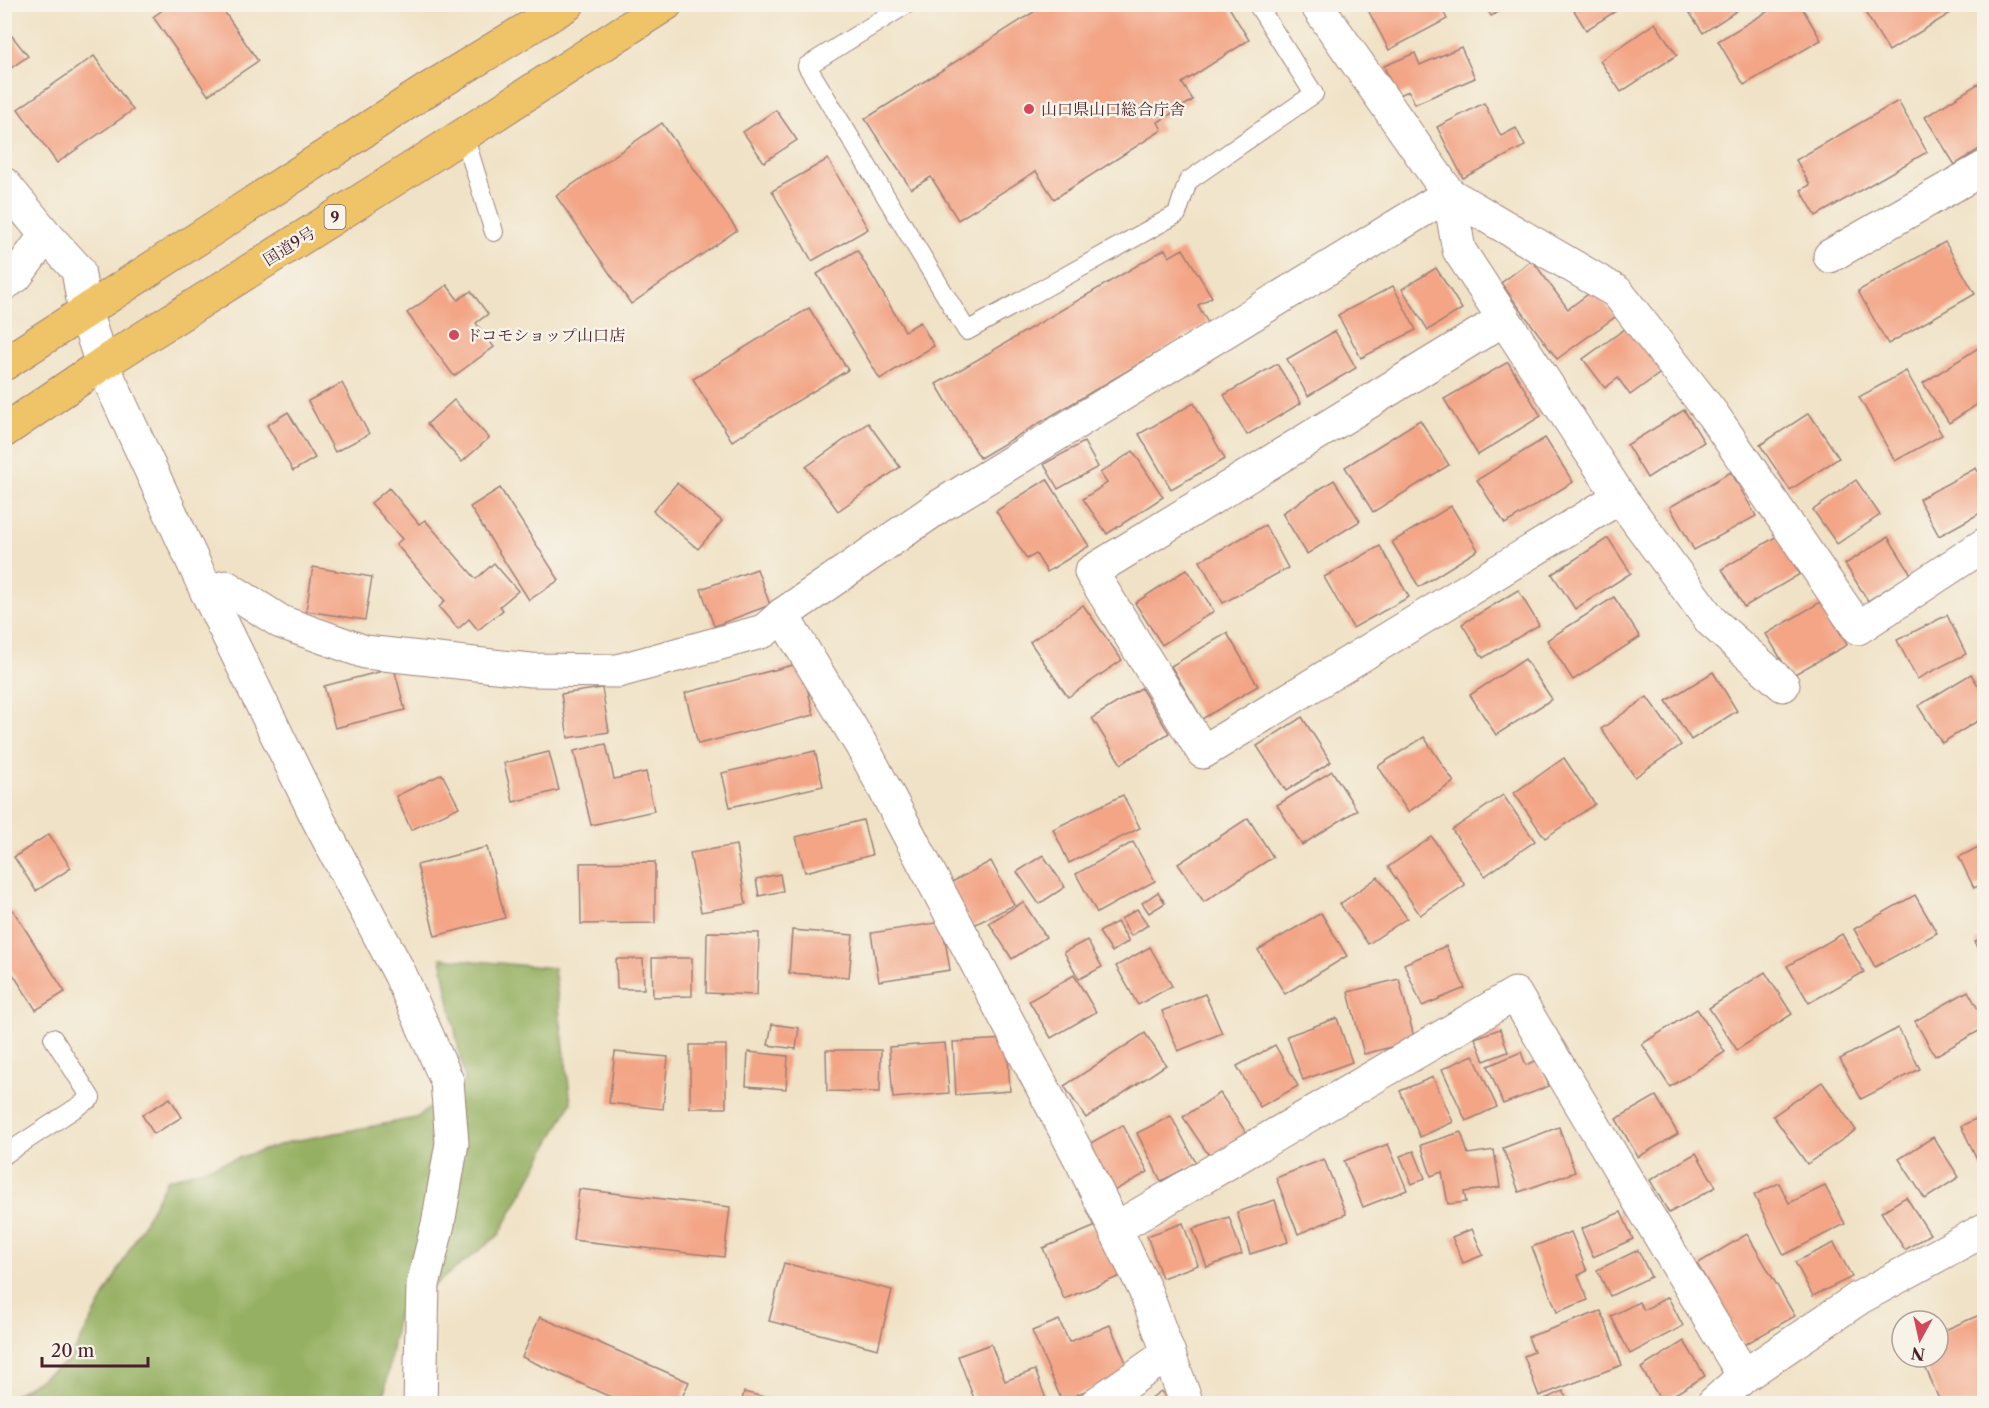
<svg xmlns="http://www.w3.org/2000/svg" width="1989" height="1408" viewBox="0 0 1989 1408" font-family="'Libre Caslon Text','Noto Serif JP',serif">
<rect width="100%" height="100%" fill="#f7f3e8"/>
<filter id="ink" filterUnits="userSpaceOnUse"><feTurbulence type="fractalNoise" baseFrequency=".0167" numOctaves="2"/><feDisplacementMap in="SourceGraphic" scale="12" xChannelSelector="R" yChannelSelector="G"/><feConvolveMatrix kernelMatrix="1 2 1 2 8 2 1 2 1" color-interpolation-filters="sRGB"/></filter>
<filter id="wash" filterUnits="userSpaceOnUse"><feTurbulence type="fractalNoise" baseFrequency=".008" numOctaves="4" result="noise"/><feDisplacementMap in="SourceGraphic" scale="24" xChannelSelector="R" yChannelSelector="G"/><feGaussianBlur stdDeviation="1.35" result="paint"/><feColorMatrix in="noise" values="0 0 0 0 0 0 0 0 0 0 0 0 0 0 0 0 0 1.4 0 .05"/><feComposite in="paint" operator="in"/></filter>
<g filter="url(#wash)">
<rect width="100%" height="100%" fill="#f0e2c6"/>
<!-- forest -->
<path fill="#95b062" stroke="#706846" stroke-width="1.5" d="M441,958L554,968L571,1103L499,1235L398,1313L383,1403L5,1404V1401L70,1360L167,1180L289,1142L416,1118L465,1081Z"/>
<g id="blocks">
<!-- building -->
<g fill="#f3a586">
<path d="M171,4H219L258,61L208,95L153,17Z"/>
<path d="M1038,4H1227L1249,40L1182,83L1193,100L1158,122L1162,130L1054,199L1036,171L958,220L931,177L911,189L865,119L1040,8Z"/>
<path d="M1374,4H1439L1447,19L1389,50L1367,8Z"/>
<path d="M1570,4H1627L1586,30Z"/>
<path d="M1684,4H1747L1703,33Z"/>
<path d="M1780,4H1800L1821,40L1744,85L1718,41Z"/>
<path d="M1860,4H1949L1954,11L1889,51Z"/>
<path d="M1485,5H1512L1491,16Z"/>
<path d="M1655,23L1677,55L1621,92L1600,61Z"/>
<path d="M4,26L28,56L4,73Z"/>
<path d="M1461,47L1475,78L1415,104L1409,91L1396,96L1384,66L1415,53L1420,65Z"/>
<path d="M94,56L133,110L57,163L18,109Z"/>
<path d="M1984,80V146L1955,165L1925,117Z"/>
<path d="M1898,101L1927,152L1816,216L1801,190L1810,185L1796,160Z"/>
<path d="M1484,103L1501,136L1516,128L1525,146L1463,178L1437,127Z"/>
<path d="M776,110L797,140L764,162L743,132Z"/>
<path d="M662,123L737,230L631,304L556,196Z"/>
<path d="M828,159L868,229L812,261L772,191Z"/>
<path d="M1945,242L1975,294L1888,344L1858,291Z"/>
<path d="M1165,249L1169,257L1183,249L1212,297L1198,305L1208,323L980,458L936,384Z"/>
<path d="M857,250L905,331L920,322L934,346L880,379L817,274Z"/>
<path d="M1532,260L1568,309L1595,289L1615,317L1557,359L1501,283Z"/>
<path d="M1436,268L1462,309L1428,330L1402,289Z"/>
<path d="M447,285L458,300L471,291L488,314L476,323L494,347L454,376L407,313Z"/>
<path d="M1393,286L1416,330L1361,358L1338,315Z"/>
<path d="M809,308L848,370L732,441L693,379Z"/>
<path d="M1629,326L1663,371L1630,395L1618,378L1605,388L1583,359Z"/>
<path d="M1335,331L1356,368L1308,396L1287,359Z"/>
<path d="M1978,348L1984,358V400L1949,423L1923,383Z"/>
<path d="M1508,362L1541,416L1478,455L1444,399Z"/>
<path d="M1277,364L1301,403L1247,435L1224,395Z"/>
<path d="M1906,371L1942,435L1895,461L1859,397Z"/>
<path d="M342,383L369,434L335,452L308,401Z"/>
<path d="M454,400L489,438L462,462L427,424Z"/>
<path d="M1194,403L1225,459L1171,489L1139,434Z"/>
<path d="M1684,410L1704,442L1647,478L1627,445Z"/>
<path d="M288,412L315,458L293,471L267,425Z"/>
<path d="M1809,413L1839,458L1790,490L1760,445Z"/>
<path d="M1420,420L1449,465L1373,512L1345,467Z"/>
<path d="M868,423L900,467L838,511L806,467Z"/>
<path d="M1545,438L1573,482L1505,524L1477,480Z"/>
<path d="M1084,442L1098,467L1058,489L1044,464Z"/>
<path d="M1133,451L1163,497L1107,534L1083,499L1107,483L1100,473Z"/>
<path d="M1976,468L1984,483V511L1939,536L1919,499Z"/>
<path d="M1731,472L1756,516L1694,550L1670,507Z"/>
<path d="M1047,479L1089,546L1047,572L1036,554L1027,559L996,511Z"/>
<path d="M1334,480L1360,521L1307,554L1282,513Z"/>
<path d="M1856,480L1880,515L1837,544L1813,510Z"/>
<path d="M677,483L722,521L698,549L653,511Z"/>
<path d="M389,488L419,524L425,520L476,579L494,563L518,591L500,606L503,610L478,630L469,619L458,629L439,607L445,601L396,544L402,539L371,503Z"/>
<path d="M500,488L559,580L529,600L470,507Z"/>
<path d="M1451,506L1478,550L1419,587L1392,542Z"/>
<path d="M1265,525L1288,568L1223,603L1200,561Z"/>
<path d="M1777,536L1800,574L1744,607L1722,569Z"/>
<path d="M1888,537L1911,574L1868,601L1845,564Z"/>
<path d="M1608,538L1631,573L1575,609L1552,574Z"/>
<path d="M1380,546L1409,597L1353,628L1324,577Z"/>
<path d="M313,567L372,577L365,620L306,611Z"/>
<path d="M757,569L770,605L714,626L701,589Z"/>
<path d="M1187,569L1214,611L1162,645L1135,603Z"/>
<path d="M1518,590L1539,625L1483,658L1462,624Z"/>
<path d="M1614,597L1640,637L1573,680L1547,640Z"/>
<path d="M1822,601L1847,645L1791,676L1766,634Z"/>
<path d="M1083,605L1122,660L1068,697L1030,642Z"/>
<path d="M1947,615L1966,654L1917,679L1897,640Z"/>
<path d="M1227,633L1258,686L1202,719L1171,666Z"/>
<path d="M1525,659L1552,699L1496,735L1470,695Z"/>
<path d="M801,663L814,715L698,744L685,693Z"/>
<path d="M394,668L405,710L335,728L324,686Z"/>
<path d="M1713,672L1737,711L1691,740L1666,701Z"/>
<path d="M1971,674L1984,695V717L1942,743L1918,706Z"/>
<path d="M602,688L609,732L568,738L561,694Z"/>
<path d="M1141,688L1169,733L1121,764L1092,718Z"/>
<path d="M1647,697L1681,745L1635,777L1601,729Z"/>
<path d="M1302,717L1331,762L1286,791L1257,746Z"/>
<path d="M1424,737L1454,782L1408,812L1378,766Z"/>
<path d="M606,744L614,779L646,772L654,811L591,825L574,751Z"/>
<path d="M815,751L823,786L730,807L722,773Z"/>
<path d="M549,752L559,790L513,802L504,763Z"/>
<path d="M1564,758L1595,804L1545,838L1514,793Z"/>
<path d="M1332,771L1357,810L1302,845L1277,805Z"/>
<path d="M442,774L459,807L411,830L396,796Z"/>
<path d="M1123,795L1140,828L1069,863L1053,829Z"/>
<path d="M1503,795L1535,841L1485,876L1452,830Z"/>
<path d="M1248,818L1273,857L1204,902L1178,864Z"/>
<path d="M863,820L872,855L805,872L796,837Z"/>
<path d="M49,834L71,868L36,891L14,857Z"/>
<path d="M1432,837L1465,885L1420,915L1388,867Z"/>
<path d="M1133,842L1155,881L1097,913L1076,874Z"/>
<path d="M1984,844V883L1974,888L1959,857Z"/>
<path d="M736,845L746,904L701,912L690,853Z"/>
<path d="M487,847L505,918L435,936L417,865Z"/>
<path d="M1043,855L1065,887L1039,904L1017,872Z"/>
<path d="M991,861L1014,905L972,926L950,883Z"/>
<path d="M655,862V923L581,924L580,863Z"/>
<path d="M780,874L783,891L759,896L756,879Z"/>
<path d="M1378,877L1407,918L1368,944L1340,904Z"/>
<path d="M1158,892L1165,903L1149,913L1142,903Z"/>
<path d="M1915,895L1937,933L1875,967L1854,929Z"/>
<path d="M1023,902L1046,937L1012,959L989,923Z"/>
<path d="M1137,909L1148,925L1131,936L1121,919Z"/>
<path d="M13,910L65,992L36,1010L4,960V915Z"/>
<path d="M1321,913L1347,956L1285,994L1258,950Z"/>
<path d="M942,922L950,970L879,981L871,933Z"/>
<path d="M1117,922L1129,941L1112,952L1099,932Z"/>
<path d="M792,930L853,935L849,977L789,973Z"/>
<path d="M707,932L759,933L757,995L706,993Z"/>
<path d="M1842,934L1864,972L1809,1003L1787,966Z"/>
<path d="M1984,937V958L1975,942Z"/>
<path d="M1087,940L1102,967L1079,979L1064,952Z"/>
<path d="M1446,946L1465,988L1422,1006L1404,964Z"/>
<path d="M1150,947L1172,986L1138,1005L1116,966Z"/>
<path d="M652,958H692V996L653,997Z"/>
<path d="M616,959H643L644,989H617Z"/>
<path d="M1765,972L1792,1014L1737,1050L1709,1008Z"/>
<path d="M1074,975L1096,1012L1051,1038L1029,1001Z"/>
<path d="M1399,979L1415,1041L1364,1054L1348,992Z"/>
<path d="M1968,991L1984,1020V1028L1935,1056L1915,1021Z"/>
<path d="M1205,994L1222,1033L1178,1051L1162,1011Z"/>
<path d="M1697,1009L1725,1052L1670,1087L1642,1044Z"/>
<path d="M1337,1018L1352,1062L1303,1080L1287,1036Z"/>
<path d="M772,1024L799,1028L796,1049L768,1045Z"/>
<path d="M1898,1028L1920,1069L1861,1099L1840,1059Z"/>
<path d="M1500,1029L1508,1052L1484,1061L1475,1038Z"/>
<path d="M1145,1033L1166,1065L1086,1118L1064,1086Z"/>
<path d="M1007,1039L1010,1091L956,1095L953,1042Z"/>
<path d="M945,1043L949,1093L893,1098L889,1047Z"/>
<rect x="690" y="1045" width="36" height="63"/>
<path d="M1275,1045L1298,1086L1260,1107L1237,1066Z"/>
<path d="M826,1050H881L880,1092L827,1091Z"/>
<path d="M615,1052L668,1057L663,1109L609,1103Z"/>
<path d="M748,1052L788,1056L786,1089L746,1086Z"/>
<path d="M1521,1052L1526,1065L1538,1060L1549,1086L1503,1104L1488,1066Z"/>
<path d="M1473,1055L1497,1107L1466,1121L1442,1069Z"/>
<path d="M1433,1077L1453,1122L1420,1137L1400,1091Z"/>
<path d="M1822,1082L1856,1130L1807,1164L1773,1116Z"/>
<path d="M1220,1093L1247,1134L1210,1157L1183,1117Z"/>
<path d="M1656,1096L1678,1134L1638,1157L1616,1119Z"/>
<path d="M170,1098L182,1117L154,1134L142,1115Z"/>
<path d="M1984,1115V1168L1982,1169L1961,1126Z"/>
<path d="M1171,1116L1196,1163L1161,1181L1137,1133Z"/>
<path d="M1123,1125L1148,1172L1112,1192L1087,1145Z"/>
<path d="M1559,1127L1575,1172L1519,1192L1503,1148Z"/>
<path d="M1461,1132L1468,1154L1494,1150L1500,1187L1464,1192L1466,1202L1448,1204L1442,1172L1431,1176L1421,1145Z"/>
<path d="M1933,1137L1959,1177L1925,1199L1899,1159Z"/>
<path d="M1388,1144L1407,1190L1363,1207L1344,1161Z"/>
<path d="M1414,1151L1425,1178L1412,1184L1400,1156Z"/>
<path d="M1696,1153L1716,1187L1669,1213L1650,1180Z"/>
<path d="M1324,1159L1346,1214L1298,1234L1276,1178Z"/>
<path d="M1779,1183L1789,1203L1825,1186L1845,1224L1784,1255L1754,1195Z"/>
<path d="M579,1189L730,1207L724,1257L573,1240Z"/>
<path d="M1906,1197L1930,1234L1905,1250L1881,1212Z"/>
<path d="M1275,1200L1288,1242L1250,1254L1237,1212Z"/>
<path d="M1621,1212L1633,1239L1593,1257L1581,1229Z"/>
<path d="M1229,1217L1242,1254L1207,1267L1193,1229Z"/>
<path d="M1183,1223L1198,1265L1162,1278L1147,1236Z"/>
<path d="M1101,1224L1123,1275L1064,1299L1043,1248Z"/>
<path d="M1472,1229L1483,1255L1463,1263L1452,1237Z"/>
<path d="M1571,1232L1587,1271L1578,1275L1588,1300L1557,1312L1532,1247Z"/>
<path d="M1747,1234L1795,1316L1744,1345L1697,1264Z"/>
<path d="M1834,1243L1852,1277L1813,1296L1795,1262Z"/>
<path d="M1638,1250L1651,1277L1610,1296L1597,1270Z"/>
<path d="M784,1263L892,1290L878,1349L769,1321Z"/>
<path d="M1668,1297L1683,1326L1630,1354L1611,1316L1639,1302L1644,1310Z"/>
<path d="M1601,1311L1622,1365L1539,1396L1524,1356L1534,1352L1528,1337Z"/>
<path d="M1984,1313V1404H1941L1921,1357H1938V1333Z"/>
<path d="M540,1317L689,1382L679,1404H626L522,1357Z"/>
<path d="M1059,1320L1069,1342L1110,1325L1130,1372L1062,1401L1032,1331Z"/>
<path d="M1684,1341L1705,1376L1662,1402L1641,1368Z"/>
<path d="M991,1344L1005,1381L1035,1370L1048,1404H976L958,1356Z"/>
<path d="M1161,1391L1169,1404H1143Z"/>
<path d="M1563,1391L1569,1404H1541L1540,1401Z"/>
<path d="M744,1392L787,1403V1404H741Z"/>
</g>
</g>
</g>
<g filter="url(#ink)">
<use href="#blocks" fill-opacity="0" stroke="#9d8078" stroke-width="1.5"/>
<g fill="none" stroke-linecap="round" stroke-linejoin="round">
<defs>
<g id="service">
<path d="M907,4L807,66L967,331L1177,214L1188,181L1314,94L1257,4"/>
<path d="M464,135L494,232"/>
<path d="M4,1155L91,1098L53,1038"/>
</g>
<g id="minor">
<path d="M1316,4L1449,194L1617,292L1713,415L1858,628L1984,545"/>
<path d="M4,184L46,235L78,270L85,312L102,364L207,592L319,821L400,974L447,1081L452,1143L438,1224L423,1285L420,1404"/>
<path d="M1830,256L1984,168"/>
<path d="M4,284L16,276L46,235"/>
<path d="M1504,319L1091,572L1203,752L1620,497"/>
<path d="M207,592L226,587L281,622L365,652L531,670L618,671L764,631L782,615L940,506L1449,194L1459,250L1620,497L1711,621L1783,685"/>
<path d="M782,615L863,748L1082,1162L1145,1290L1187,1404"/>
<path d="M1115,1229L1515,994L1744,1376"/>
<path d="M1096,1404L1169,1353"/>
<path d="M1713,1404L1744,1376L1859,1298L1984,1230"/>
</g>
<g id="trunk">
<path d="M4,364L427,90L568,4"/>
<path d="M4,431L102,364L417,165L666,4"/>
</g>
</defs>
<!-- service casing -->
<use href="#service" stroke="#9d8078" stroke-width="20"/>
<!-- minor casing -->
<use href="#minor" stroke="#9d8078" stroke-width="35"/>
<!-- trunk casing -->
<use href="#trunk" stroke="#9d8078" stroke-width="35"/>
<!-- service -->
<use href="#service" stroke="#fff" stroke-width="18"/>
<!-- minor -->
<use href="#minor" stroke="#fff" stroke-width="33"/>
<!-- trunk -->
<use href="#trunk" stroke="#efc469" stroke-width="33"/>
</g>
</g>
<!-- markers -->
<g fill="#d1495b" stroke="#f7f3e8" stroke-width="2">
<circle cx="1029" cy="109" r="6"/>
<circle cx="454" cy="335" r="6"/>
</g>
<g text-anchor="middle" stroke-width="5" stroke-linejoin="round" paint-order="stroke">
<!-- shield labels -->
<rect fill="#f7f3e8" stroke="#7e5f64" stroke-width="1.5" x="324.5" y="205" width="21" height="24" rx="4.5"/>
<g font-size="15" font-weight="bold" fill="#4a1f2b">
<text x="335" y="222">9</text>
</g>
<!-- poi labels -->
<g font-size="16" fill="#4a1f2b" stroke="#f7f3e8" text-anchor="start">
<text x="1041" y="115">山口県山口総合庁舎</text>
<text x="466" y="341">ドコモショップ山口店</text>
</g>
<!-- street labels -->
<g font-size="16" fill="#4a1f2b" stroke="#f7f3e8">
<text transform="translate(289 246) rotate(-32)" y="6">国道9号</text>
</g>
</g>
<!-- margin -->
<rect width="1989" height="1408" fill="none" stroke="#f7f3e8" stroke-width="24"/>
<!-- north arrow -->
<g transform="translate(1920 1339) rotate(188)"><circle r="28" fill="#f7f3e8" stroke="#b29e9c" stroke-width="1.5"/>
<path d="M0-4.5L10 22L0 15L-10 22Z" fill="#d1495b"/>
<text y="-9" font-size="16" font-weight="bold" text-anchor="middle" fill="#4a1f2b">N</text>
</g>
<!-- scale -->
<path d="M42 1357v9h106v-9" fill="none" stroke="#4a1f2b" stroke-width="3"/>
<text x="51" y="1357" font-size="18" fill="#4a1f2b" stroke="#f7f3e8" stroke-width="4.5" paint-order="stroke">20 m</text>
</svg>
